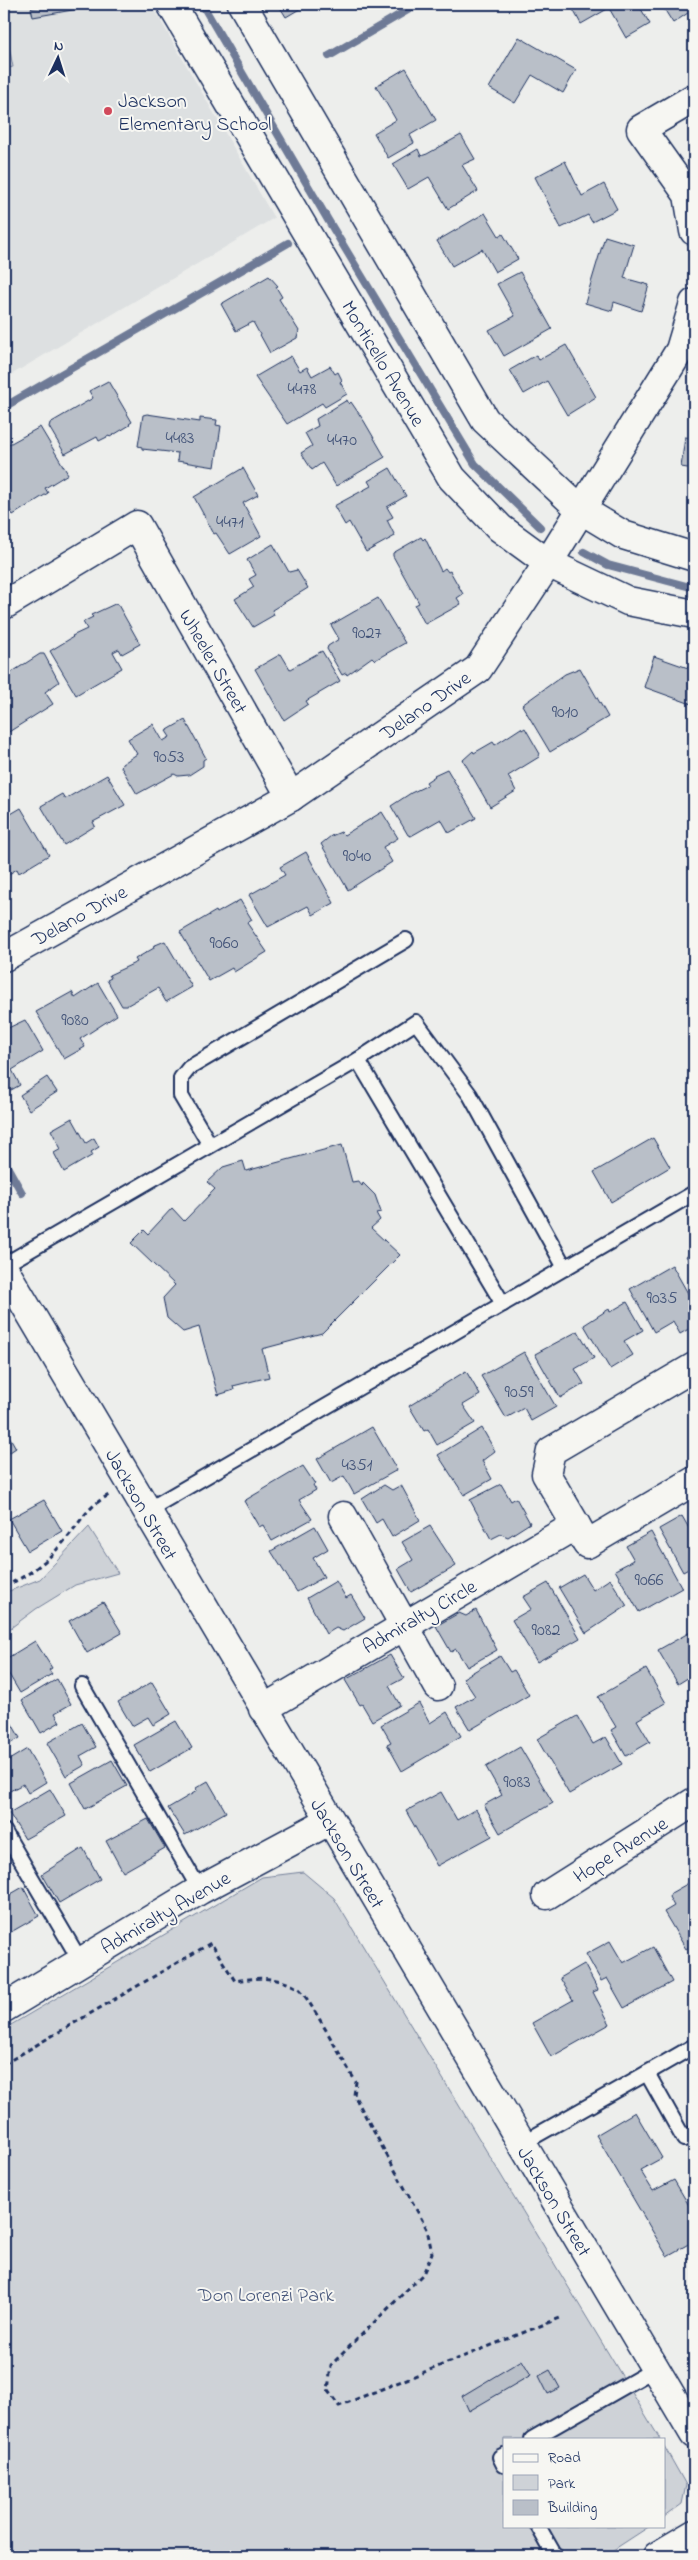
<svg xmlns="http://www.w3.org/2000/svg" width="698" height="2560" viewBox="0 0 698 2560" font-family="'Indie Flower',sans-serif">
<rect width="100%" height="100%" fill="#edeeec"/>
<filter id="ink" filterUnits="userSpaceOnUse"><feTurbulence type="fractalNoise" baseFrequency=".02" numOctaves="2"/><feDisplacementMap in="SourceGraphic" scale="10" xChannelSelector="R" yChannelSelector="G"/><feConvolveMatrix kernelMatrix="1 2 1 2 8 2 1 2 1" color-interpolation-filters="sRGB"/></filter>
<g filter="url(#ink)">
<!-- built -->
<path fill="#dde0e1" d="M4,4H151L274,218L4,379Z"/>
<!-- green -->
<g fill="#ced2d7" stroke="#74809a">
<path d="M4,21L13,67L4,69Z"/>
<path d="M89,1527L118,1573L75,1585L36,1609L4,1633V1593L40,1579Z"/>
<path d="M303,1872L334,1898L660,2439H504V2526H650L604,2556H4V2029L262,1877Z"/>
<path d="M664,2446L686,2485L682,2504L664,2517Z"/>
</g>
<g fill="none" stroke-linecap="round" stroke-linejoin="round">
<!-- stream -->
<g stroke="#6e7a96" stroke-width="8">
<path d="M202,4L328,220L475,464L540,527"/>
<path d="M329,56L418,4"/>
<path d="M4,407L288,243"/>
<path d="M584,552L608,565L694,588"/>
<path d="M4,1161L22,1193"/>
</g>
</g>
<!-- building -->
<g fill="#b9bfc8" stroke="#1b2f5e">
<path d="M56,4H77L78,9L33,17L31,8Z"/>
<path d="M278,4H308L286,17Z"/>
<path d="M570,4H638L650,24L626,38L609,8L581,24Z"/>
<path d="M661,4H694V9L673,23Z"/>
<path d="M519,37L576,70L563,93L532,75L515,103L489,88Z"/>
<path d="M406,68L436,120L410,135L414,143L388,158L374,133L396,120L376,86Z"/>
<path d="M461,135L475,159L462,165L478,191L448,209L429,177L408,189L393,164L418,149L421,156L427,154Z"/>
<path d="M565,161L582,196L604,184L617,209L592,222L588,215L561,228L535,177Z"/>
<path d="M485,213L499,236L503,234L518,259L495,272L482,249L452,266L437,241Z"/>
<path d="M605,236L634,245L624,278L649,285L641,311L614,302L612,311L585,303Z"/>
<path d="M520,272L552,329L504,356L489,330L515,316L497,284Z"/>
<path d="M269,276L278,286L276,287L282,297L279,299L299,331L297,338L270,353L253,322L236,331L221,304Z"/>
<path d="M566,345L596,397L567,415L547,381L524,394L510,370L536,355L539,360Z"/>
<path d="M291,356L300,371L307,367L312,376L330,366L335,374L338,372L342,380L340,382L347,394L325,407L322,403L287,424L255,377Z"/>
<path d="M108,381L132,422L129,424L130,425L110,437L109,436L99,441L97,437L65,454L49,427L50,423L93,398L89,391Z"/>
<path d="M347,400L349,404L351,402L364,421L385,457L336,486L322,463L312,470L301,453L312,446L305,433L318,426L316,419Z"/>
<path d="M147,414L200,422V418L217,420L216,425L221,426L215,467L177,461L178,453L142,449V447L138,446L143,415Z"/>
<path d="M40,427L68,474L45,488L48,493L13,515L4,500V447Z"/>
<path d="M685,437L694,438V469L681,467Z"/>
<path d="M243,468L258,495L243,503L261,536L230,554L216,533L214,534L194,497Z"/>
<path d="M390,468L406,496L387,507L393,517L387,520L395,536L366,552L349,522L345,525L334,506L371,486L368,481Z"/>
<path d="M421,537L423,540L425,538L441,571L445,568L448,572L450,571L463,594L457,598L461,604L425,624L415,605L419,603L393,556V553Z"/>
<path d="M273,544L289,572L297,570L308,588L272,610L274,615L253,627L235,599L254,587L249,579L256,575L247,560Z"/>
<path d="M378,598L405,643L375,660L372,657L347,675L346,673L342,675L327,649L328,646L339,639L331,625Z"/>
<path d="M117,603L140,644L122,654L119,649L113,652L122,668L76,695L50,651L73,637L72,636L87,629L83,622L93,617L91,615Z"/>
<path d="M322,651L340,681L306,701L308,704L284,720L255,669L281,654L290,669Z"/>
<path d="M40,654H44L59,682L45,692L53,704L4,735V671L6,669L9,674Z"/>
<path d="M654,656L691,669L694,664V705L644,687Z"/>
<path d="M580,668L608,717L550,752L522,705L565,674Z"/>
<path d="M185,720L206,758L203,760V766L189,775L178,776L174,774L137,794L121,767L122,764L137,754L128,739L153,724L163,741L170,737L166,731Z"/>
<path d="M521,728L522,730L525,728L540,754L538,755L539,757L508,776L516,791L490,807L463,760L473,751L474,753L493,742L495,745Z"/>
<path d="M447,769L476,818L449,833L441,819L411,836L408,835L391,806L411,793L428,785L426,782L435,776L434,775Z"/>
<path d="M107,775L125,805L93,822L95,826L64,845L41,806L62,794L65,799Z"/>
<path d="M21,808L49,855L19,873L17,869L4,877V818Z"/>
<path d="M382,812L398,838L383,847L392,862L348,890L321,844L331,836L341,832L344,835Z"/>
<path d="M306,852L334,903L313,915L308,906L268,927L249,895L285,875L280,867Z"/>
<path d="M240,900L252,920L247,923L267,952L234,972L232,968L209,981L180,932L216,911L217,913Z"/>
<path d="M165,941L192,987L166,1002L158,988L126,1006H122L107,980L111,978L109,975L137,962L135,959L154,948L153,946Z"/>
<path d="M98,983L117,1015L80,1039L85,1047L64,1059L36,1012L72,992L75,998Z"/>
<path d="M25,1020L43,1051L12,1070L20,1085L4,1094V1030Z"/>
<path d="M47,1077L57,1092L29,1110L20,1095Z"/>
<path d="M72,1118L86,1143L94,1138L99,1147L91,1152L93,1155L64,1172L54,1153L61,1149L51,1130Z"/>
<path d="M653,1138L670,1167L611,1202L594,1172Z"/>
<path d="M342,1145L352,1182L358,1181L362,1186L363,1183L375,1195L381,1212L376,1213L380,1220L371,1228L400,1255L322,1333L262,1349L269,1377L233,1386L234,1390L218,1395L199,1327L183,1332L167,1318L163,1298L175,1285L131,1243L144,1230L148,1234L172,1208L184,1221L215,1189L207,1182L223,1167L243,1161L246,1171Z"/>
<path d="M694,1252V1270L686,1256Z"/>
<path d="M672,1265L694,1304V1326L680,1334L673,1321L654,1332L630,1289Z"/>
<path d="M627,1302L643,1330L624,1341L633,1355L610,1369L584,1325L609,1309L610,1312Z"/>
<path d="M578,1331L594,1358L575,1369L584,1384L560,1398L535,1354Z"/>
<path d="M524,1352L556,1407L531,1421L524,1408L506,1418L481,1376Z"/>
<path d="M466,1371L480,1395L463,1405L475,1423L437,1445L428,1429L424,1431L409,1406Z"/>
<path d="M4,1427L16,1448L4,1456Z"/>
<path d="M372,1427L397,1470L354,1494L344,1476L331,1483L317,1459Z"/>
<path d="M482,1428L495,1451L482,1461L492,1479L464,1495L438,1455Z"/>
<path d="M303,1466L315,1484L313,1485L316,1490L299,1500L312,1519L272,1541L263,1525L259,1527L244,1501Z"/>
<path d="M501,1484L511,1501L516,1498L530,1523L508,1537L501,1534L491,1539L470,1500Z"/>
<path d="M384,1485L392,1490L401,1485L420,1520L392,1537L382,1519L376,1523L362,1499Z"/>
<path d="M44,1500L62,1531L28,1551L9,1519Z"/>
<path d="M682,1516L690,1530L694,1527V1566L683,1572L659,1529Z"/>
<path d="M315,1526L328,1549L313,1558L324,1577L297,1592L271,1551Z"/>
<path d="M430,1526L456,1566L411,1592L398,1569L413,1560L402,1542Z"/>
<path d="M651,1532L682,1588L639,1612L615,1570L634,1560L626,1546Z"/>
<path d="M583,1574L593,1590L610,1579L627,1606L586,1633L559,1588Z"/>
<path d="M336,1581L346,1598L351,1595L365,1618L343,1631L336,1628L326,1634L307,1598Z"/>
<path d="M548,1583L580,1638L537,1662L512,1620L531,1609L523,1597Z"/>
<path d="M103,1602L122,1633L87,1653L69,1621Z"/>
<path d="M476,1610L497,1650L467,1667L456,1649L451,1652L436,1626L459,1613L466,1616Z"/>
<path d="M694,1630V1674L678,1684L658,1650Z"/>
<path d="M35,1641L52,1668L49,1670L52,1674L20,1693L4,1666V1660Z"/>
<path d="M390,1655L404,1678L389,1686L400,1705L372,1721L362,1704L360,1705L345,1680Z"/>
<path d="M500,1656L510,1672L514,1670L529,1695L470,1730L456,1707L475,1696L463,1678Z"/>
<path d="M646,1669L666,1703L637,1720L650,1742L626,1756L611,1730L616,1727L598,1697Z"/>
<path d="M57,1679L71,1704L55,1713L60,1722L41,1733L22,1700Z"/>
<path d="M152,1682L171,1714L153,1725L148,1717L132,1726L118,1702Z"/>
<path d="M419,1703L430,1723L447,1712L461,1736L402,1771L387,1744L391,1742L381,1725Z"/>
<path d="M4,1710L20,1738L4,1747Z"/>
<path d="M577,1716L593,1744L606,1737L622,1764L569,1794L537,1739Z"/>
<path d="M176,1721L192,1748L150,1772L134,1745Z"/>
<path d="M82,1723L96,1747L80,1756L85,1765L66,1776L47,1743Z"/>
<path d="M520,1747L553,1803L500,1833L484,1805L502,1795L486,1767Z"/>
<path d="M27,1749L46,1782L28,1793L23,1784L6,1793L4,1789V1763Z"/>
<path d="M112,1760L127,1786L85,1809L71,1783Z"/>
<path d="M208,1781L226,1812L185,1835L168,1808L197,1791L196,1788Z"/>
<path d="M50,1789L66,1816L25,1839L9,1813Z"/>
<path d="M441,1792L457,1820L476,1809L492,1836L437,1866L406,1811Z"/>
<path d="M148,1819L165,1848L123,1872L106,1841Z"/>
<path d="M83,1848L100,1879L59,1903L42,1874Z"/>
<path d="M694,1880V1944L686,1949L664,1912L674,1906L669,1897L671,1893Z"/>
<path d="M23,1887L39,1916L4,1936V1898Z"/>
<path d="M610,1941L623,1963L653,1947L672,1982L624,2008L607,1978L601,1981L586,1954Z"/>
<path d="M584,1964L598,1990L593,1992L596,1998L610,2024L551,2057L532,2023L573,2000L560,1978Z"/>
<path d="M635,2112L662,2158L640,2170L653,2191L674,2180L694,2214V2241L667,2256L596,2135Z"/>
<path d="M522,2360L531,2375L469,2411L462,2396Z"/>
<path d="M550,2370L560,2388L548,2394L539,2376Z"/>
</g>
<g fill="none" stroke-linecap="round" stroke-linejoin="round">
<defs>
<g id="lane">
<path d="M358,1060L416,1022L470,1095L565,1268"/>
<path d="M210,1145L181,1096V1078L189,1068L406,940"/>
<path d="M4,1265L358,1060L503,1304"/>
<path d="M146,1511L694,1193"/>
<path d="M82,1686L200,1890"/>
<path d="M4,1831L81,1962"/>
<path d="M694,2046L647,2073L684,2139L694,2133"/>
<path d="M521,2144L647,2073"/>
<path d="M532,2439L655,2369"/>
<path d="M504,2455L500,2457L504,2465"/>
<path d="M538,2526L555,2556"/>
</g>
<g id="street">
<path d="M171,4L452,478L500,528L548,563L628,601L694,614"/>
<path d="M242,4L485,420L580,509L623,535L694,557"/>
<path d="M694,98L641,129L688,195L694,231"/>
<path d="M4,605L137,525L291,797"/>
<path d="M4,957L291,797L478,669L548,563L680,350L694,303"/>
<path d="M694,1367L551,1451L546,1474L587,1544L694,1481"/>
<path d="M343,1516L438,1686"/>
<path d="M263,1709L576,1525"/>
<path d="M547,1895L694,1802"/>
<path d="M4,2008L200,1890L329,1821"/>
</g>
<g id="secondary">
<path d="M4,1269L694,2434"/>
<path d="M657,2556L694,2534"/>
</g>
</defs>
<!-- lane casing -->
<use href="#lane" stroke="#1b2f5e" stroke-width="18"/>
<!-- street casing -->
<use href="#street" stroke="#1b2f5e" stroke-width="31"/>
<!-- secondary casing -->
<use href="#secondary" stroke="#1b2f5e" stroke-width="31"/>
<!-- path -->
<g stroke="#1b2f5e" stroke-width="3" stroke-dasharray="5 4" stroke-linecap="butt">
<path d="M4,1586C28,1577 50,1559 66,1539C81,1521 88,1506 109,1495"/>
<path d="M4,2064L211,1943L235,1981C257,1977 278,1976 299,1989C307,1994 347,2068 356,2082L354,2095L427,2229L432,2253L423,2274L331,2365L328,2391L339,2406L560,2318"/>
</g>
<!-- lane -->
<use href="#lane" stroke="#f6f6f2" stroke-width="14"/>
<!-- street -->
<use href="#street" stroke="#f6f6f2" stroke-width="28"/>
<!-- secondary -->
<use href="#secondary" stroke="#f6f6f2" stroke-width="28"/>
</g>
</g>
<!-- markers -->
<circle fill="#d1495b" stroke="#f6f6f2" stroke-width="2" cx="108" cy="111" r="5"/>
<g text-anchor="middle" stroke-width="4" stroke-linejoin="round" paint-order="stroke">
<!-- number labels -->
<g font-size="18" fill="#425378">
<text x="302" y="394">4478</text>
<text x="180" y="443">4483</text>
<text x="342" y="445">4470</text>
<text x="230" y="527">4471</text>
<text x="367" y="638">9027</text>
<text x="565" y="717">9010</text>
<text x="169" y="762">9053</text>
<text x="357" y="861">9040</text>
<text x="224" y="948">9060</text>
<text x="75" y="1025">9080</text>
<text x="662" y="1303">9035</text>
<text x="519" y="1397">9059</text>
<text x="357" y="1470">4351</text>
<text x="649" y="1585">9066</text>
<text x="546" y="1635">9082</text>
<text x="517" y="1787">9083</text>
</g>
<!-- poi labels -->
<g font-size="20" fill="#1b2f5e" stroke="#f6f6f2" text-anchor="start">
<text x="118" y="107">Jackson<tspan x="118" dy="23">Elementary School</tspan></text>
</g>
<!-- street labels -->
<g font-size="20" fill="#1b2f5e" stroke="#f6f6f2">
<text transform="translate(384 363) rotate(59)" y="7">Monticello Avenue</text>
<text transform="translate(214 661) rotate(60)" y="7">Wheeler Street</text>
<text transform="translate(425 705) rotate(-35)" y="7">Delano Drive</text>
<text transform="translate(79 915) rotate(-29)" y="7">Delano Drive</text>
<text transform="translate(142 1504) rotate(60)" y="7">Jackson Street</text>
<text transform="translate(419 1616) rotate(-30)" y="7">Admiralty Circle</text>
<text transform="translate(620 1849) rotate(-32)" y="7">Hope Avenue</text>
<text transform="translate(348 1853) rotate(59)" y="7">Jackson Street</text>
<text transform="translate(165 1912) rotate(-30)" y="7">Admiralty Avenue</text>
<text transform="translate(555 2201) rotate(59)" y="7">Jackson Street</text>
</g>
<!-- park labels -->
<g font-size="20" fill="#48587c" stroke="#f6f6f2">
<text x="266" y="2301">Don Lorenzi Park</text>
</g>
</g>
<!-- margin -->
<rect width="698" height="2560" fill="none" stroke="#f6f6f2" stroke-width="20"/>
<rect x="10" y="10" width="678" height="2540" fill="none" stroke="#1b2f5e" stroke-width="2" filter="url(#ink)"/>
<!-- legend -->
<rect x="503" y="2438" width="162" height="90" fill="#f6f6f2" stroke="#9ea6b7"/>
<rect x="513" y="2454" width="25" height="8" fill="#f6f6f2" stroke="#9ea6b7"/>
<text x="548" y="2462" font-size="15" fill="#1b2f5e">Road</text>
<rect x="513" y="2475" width="25" height="15" fill="#ced2d7" stroke="#9ea6b7"/>
<text x="548" y="2488" font-size="15" fill="#1b2f5e">Park</text>
<rect x="513" y="2500" width="25" height="15" fill="#b9bfc8" stroke="#9ea6b7"/>
<text x="548" y="2512" font-size="15" fill="#1b2f5e">Building</text>
<!-- north arrow -->
<g transform="translate(58 58) rotate(4)" stroke="#f6f6f2" stroke-width="4" paint-order="stroke">
<path d="M0-4L9 19L0 12L-9 19Z" fill="#1b2f5e"/>
<text y="-8" font-size="14" font-weight="bold" text-anchor="middle" fill="#1b2f5e">N</text>
</g>
</svg>
